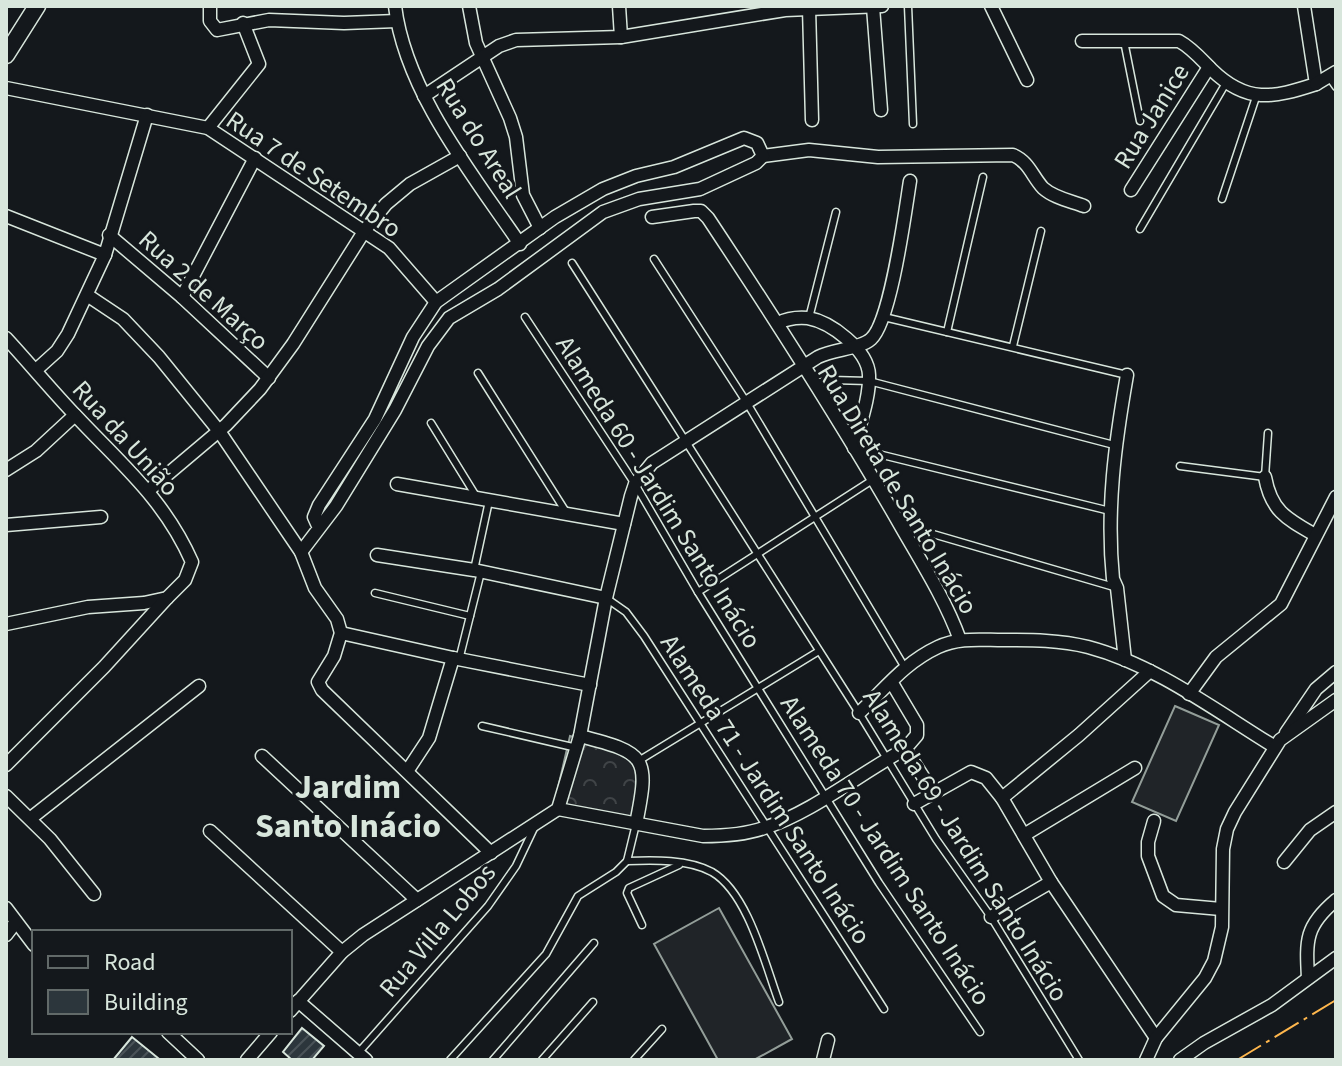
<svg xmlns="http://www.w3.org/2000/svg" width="1342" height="1066" viewBox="0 0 1342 1066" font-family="'Source Sans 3',sans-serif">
<defs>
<pattern id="forest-crowns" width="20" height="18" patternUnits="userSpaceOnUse" patternTransform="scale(2)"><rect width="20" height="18" fill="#202428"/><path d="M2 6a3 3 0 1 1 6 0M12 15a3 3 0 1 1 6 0" fill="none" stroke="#404447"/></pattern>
<pattern id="building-hatch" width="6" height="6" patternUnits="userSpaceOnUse" patternTransform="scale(2)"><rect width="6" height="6" fill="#2c363c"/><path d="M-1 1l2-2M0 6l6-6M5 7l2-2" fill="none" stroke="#4a5358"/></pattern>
</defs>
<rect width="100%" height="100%" fill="#14181c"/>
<!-- forest -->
<path fill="url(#forest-crowns)" stroke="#939e99" stroke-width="2" d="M570,736C592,743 643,748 642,780C641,794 635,810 632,825L554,805Z"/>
<!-- pitch -->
<g fill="#202428" stroke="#939e99" stroke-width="2">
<path d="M1175,706L1219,725L1176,821L1132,802Z"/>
<path d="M719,908L792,1039L754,1060H718L654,944Z"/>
</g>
<!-- building -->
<g fill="url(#building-hatch)" stroke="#d8e6dc" stroke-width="2">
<path d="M302,1028L324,1046L312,1060H292L283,1052Z"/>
<path d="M132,1037L158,1058L156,1060H113Z"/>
</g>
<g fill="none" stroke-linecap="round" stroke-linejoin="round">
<defs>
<g id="lane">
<path d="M908,6L913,124"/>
<path d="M1124,41L1140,121"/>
<path d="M1329,77L1336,87"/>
<path d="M1222,199L1256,97"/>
<path d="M1140,229L1226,83"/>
<path d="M654,259L747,403L904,666"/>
<path d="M572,263L859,713L936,839L991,917L1079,1060"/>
<path d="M525,317L635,484L698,592L879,883L980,1032"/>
<path d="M884,317L1127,375"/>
<path d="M809,318L836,212"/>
<path d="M947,332L983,177"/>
<path d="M1013,346L1041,231"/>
<path d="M478,373L566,512"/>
<path d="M815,383L831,380L869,381L1114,445"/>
<path d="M431,423L476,496"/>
<path d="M858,449L1110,511"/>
<path d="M1180,466L1265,477L1268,433"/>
<path d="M902,525L1114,587"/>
<path d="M474,570L489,501"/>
<path d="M698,592L874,479"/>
<path d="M375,593L470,616"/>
<path d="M606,598L626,612L644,636L884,1009"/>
<path d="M459,660L481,572"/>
<path d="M482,726L577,748"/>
<path d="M640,760L819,651"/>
<path d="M627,861C654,860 688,859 712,872C748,893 765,964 779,1002"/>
<path d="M642,925L627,893L629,888L679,865"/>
<path d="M359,1052L488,906L516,866L535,826"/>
<path d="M450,1060L546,954L578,896L616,872L627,861L636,824"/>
<path d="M493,1060L594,943"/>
<path d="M542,1060L593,1002"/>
<path d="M634,1060L662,1029"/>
</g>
<g id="street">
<path d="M210,6V21L217,30L269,20L344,23L397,21"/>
<path d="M395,6C405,91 473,175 520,244"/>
<path d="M469,6L476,43L510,118L516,137L523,195L540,228"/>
<path d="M619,6L621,37"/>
<path d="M991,6L1027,80"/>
<path d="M873,7L881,110"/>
<path d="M809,8L812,120"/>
<path d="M1082,41H1179C1192,48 1202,60 1212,70C1247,104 1273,98 1316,84L1304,6"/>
<path d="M1316,84L1336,72"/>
<path d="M6,88L208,128L389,248L436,302"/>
<path d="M424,96L499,46L516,40L621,37L785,10L882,6"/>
<path d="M208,128L259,64L243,23"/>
<path d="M763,156L809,150L878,157L1013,155C1029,162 1032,176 1043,188C1054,198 1071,201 1084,206"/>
<path d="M1131,190L1209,67"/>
<path d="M6,216L105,255"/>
<path d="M652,217L694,211H701L708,218C773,316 836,414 895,516C918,557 944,596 960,640"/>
<path d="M109,235L182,297L269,378"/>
<path d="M87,295L123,319L159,357L219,431L301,552L315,588L337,619L341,633L334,656L318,682L322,690L491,853"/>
<path d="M182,297L255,158"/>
<path d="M778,323C788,318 797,317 808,318C831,322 868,350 869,375C870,398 859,426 854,448"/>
<path d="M6,338C30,364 52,391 77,417C123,466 164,499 192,562L185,580L167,598L144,603L88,607L6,624"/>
<path d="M36,370L57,351L68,334L105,255L147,115"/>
<path d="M6,470L36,451L75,415"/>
<path d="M1265,477C1271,511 1287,519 1315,535"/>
<path d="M397,484L624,524"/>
<path d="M149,490L226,425L260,389L293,344L365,230L386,204L410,184L460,156"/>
<path d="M6,525L101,517"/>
<path d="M301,552L336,506L395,410L428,346L449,318L498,289L603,212L639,199L700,189L756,163L763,156L757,143L744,138L674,167L636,176L603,189L555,217L436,302L413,337L375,419L319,505L314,517L319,528"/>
<path d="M377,555L474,570L606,598"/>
<path d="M341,633L453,658L590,685"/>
<path d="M1125,660L1117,588L1113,579C1106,510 1115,443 1127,375"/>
<path d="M1189,694L1216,657L1281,604L1336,497"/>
<path d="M859,713C886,688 904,663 938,647C959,637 981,640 1003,640C1032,640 1060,640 1088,647C1156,665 1216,711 1275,747"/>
<path d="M1286,733L1316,689L1336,672"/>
<path d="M580,736C646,753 650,756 636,824"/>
<path d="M905,749L933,792"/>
<path d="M262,756L417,900"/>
<path d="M6,765L104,667L167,598"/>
<path d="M408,770L429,738L453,658"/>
<path d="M6,796L50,839L94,894"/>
<path d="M1002,798L1051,882L1156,1038"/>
<path d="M914,804L971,772L986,778L1002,798L1079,735L1150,671"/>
<path d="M558,809L703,836C724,836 744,835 764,828C811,813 861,773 905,749L917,735V725L892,683"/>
<path d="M31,818L199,686"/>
<path d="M1154,821L1148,842V856L1163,896L1176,905L1221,909"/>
<path d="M210,831L342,952"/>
<path d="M1024,835L1135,768"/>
<path d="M1284,862L1310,830L1336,812"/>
<path d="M6,908L34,945"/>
<path d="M991,917L1051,882"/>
<path d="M6,935L16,922"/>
<path d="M1308,978C1306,940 1305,926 1336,900"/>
<path d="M298,1001L366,1060"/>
<path d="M290,1011L342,952L363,935L558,809L580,736L606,598L631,496L635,484L652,463L818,357C834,349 860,349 871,339C891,321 905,212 910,181"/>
<path d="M168,1032L198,1060"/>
<path d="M247,1060L271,1032"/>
<path d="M823,1060L828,1040"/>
<path d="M1146,1060L1156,1038L1205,978L1214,961L1222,927L1223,849L1227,829L1235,812L1280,740L1336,700"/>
<path d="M1180,1060L1204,1043L1272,1005L1336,958"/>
</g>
<path id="secondary" d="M6,55L37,6"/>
</defs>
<!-- lane casing -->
<use href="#lane" stroke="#d8e6dc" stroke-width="9"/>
<!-- street casing -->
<use href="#street" stroke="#d8e6dc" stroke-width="15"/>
<!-- secondary casing -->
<use href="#secondary" stroke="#d8e6dc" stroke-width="19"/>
<!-- lane -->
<use href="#lane" stroke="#14181c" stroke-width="6"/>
<!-- street -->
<use href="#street" stroke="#14181c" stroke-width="12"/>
<!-- secondary -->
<use href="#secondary" stroke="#14181c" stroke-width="16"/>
<!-- power -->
<path stroke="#ffb74d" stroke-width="2" stroke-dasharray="28 6 4 6" stroke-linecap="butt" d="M1237,1060L1336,1000"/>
</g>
<g text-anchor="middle" stroke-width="6" stroke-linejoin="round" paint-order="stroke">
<!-- street labels -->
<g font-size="26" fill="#d8e6dc" stroke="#14181c">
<text transform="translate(1151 116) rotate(-58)" y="9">Rua Janice</text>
<text transform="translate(479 138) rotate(58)" y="9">Rua do Areal</text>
<text transform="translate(314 174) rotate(34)" y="9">Rua 7 de Setembro</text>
<text transform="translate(204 290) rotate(42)" y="9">Rua 2 de Março</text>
<text transform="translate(126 438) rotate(48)" y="9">Rua da União</text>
<text transform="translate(898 489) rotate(59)" y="9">Rua Direta de Santo Inácio</text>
<text transform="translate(659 492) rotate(58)" y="9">Alameda 60 - Jardim Santo Inácio</text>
<text transform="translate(766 789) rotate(57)" y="9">Alameda 71 - Jardim Santo Inácio</text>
<text transform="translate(966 845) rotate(58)" y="9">Alameda 69 - Jardim Santo Inácio</text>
<text transform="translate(886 850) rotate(57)" y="9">Alameda 70 - Jardim Santo Inácio</text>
<text transform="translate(437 930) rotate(-50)" y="9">Rua Villa Lobos</text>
</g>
<!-- district labels -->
<g font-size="34" font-weight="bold" fill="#d8e6dc" stroke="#14181c">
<text x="348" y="798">Jardim<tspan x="348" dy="39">Santo Inácio</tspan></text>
</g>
</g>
<!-- border -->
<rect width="1342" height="1066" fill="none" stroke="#d8e6dc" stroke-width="16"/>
<!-- legend -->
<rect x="32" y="930" width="260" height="104" fill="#14181c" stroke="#626a69" stroke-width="2"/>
<rect x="48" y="956" width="40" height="12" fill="#14181c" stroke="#626a69" stroke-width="2"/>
<text x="104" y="970" font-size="24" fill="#d8e6dc">Road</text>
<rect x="48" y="990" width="40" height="24" fill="#2c363c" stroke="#626a69" stroke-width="2"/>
<text x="104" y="1010" font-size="24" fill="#d8e6dc">Building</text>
</svg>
